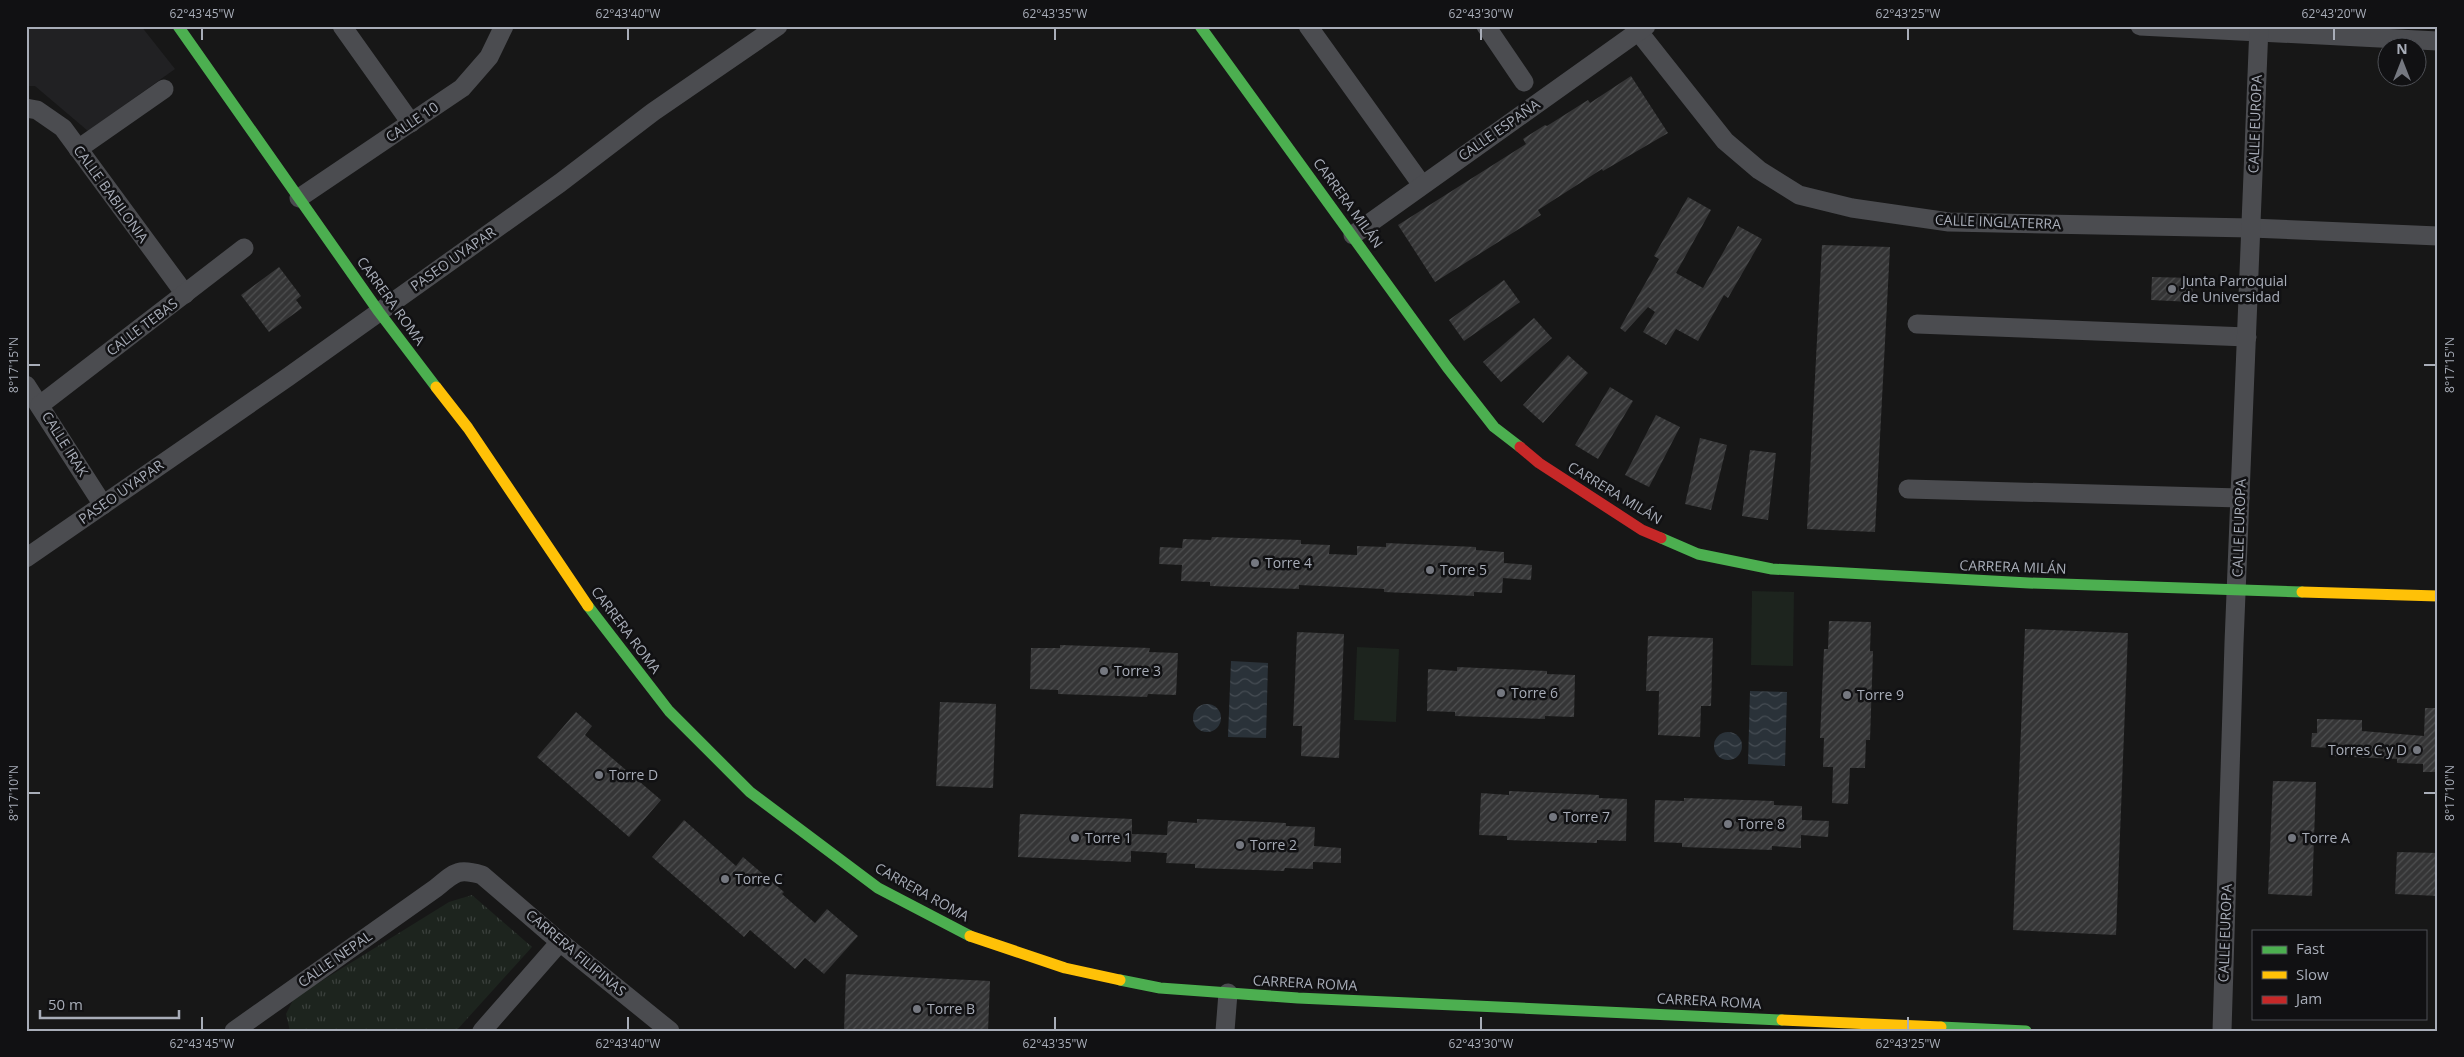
<svg xmlns="http://www.w3.org/2000/svg" width="2464" height="1057" viewBox="0 0 2464 1057" font-family="'Open Sans',sans-serif">
<defs>
<pattern id="park-tufts" width="24" height="20" patternUnits="userSpaceOnUse" patternTransform="scale(1.25)"><rect width="24" height="20" fill="#1d241e"/><path d="M3 7l-1-3M5 7V3M7 7l1-3M15 17l-1-3M17 17v-4M19 17l1-3" fill="none" stroke="#3b413d"/></pattern>
<pattern id="water-waves" width="16" height="10" patternUnits="userSpaceOnUse" patternTransform="scale(1.25)"><rect width="16" height="10" fill="#2a3239"/><path d="M0 5q4-4 8 0t8 0" fill="none" stroke="#464d54"/></pattern>
<pattern id="building-hatch" width="6" height="6" patternUnits="userSpaceOnUse" patternTransform="scale(1.25)"><rect width="6" height="6" fill="#353536"/><path d="M-1 1l2-2M0 6l6-6M5 7l2-2" fill="none" stroke="#4f5051"/></pattern>
</defs>
<rect width="100%" height="100%" fill="#171717"/>
<!-- built -->
<path fill="#212123" d="M26,26H141L175,69L88,131L35,86H26Z"/>
<!-- park -->
<path fill="url(#park-tufts)" d="M472,895L532,947L456,1031H290L286,1014L294,998L449,902Z"/>
<!-- pitch -->
<g fill="#1d241e">
<path d="M1752,591L1794,592L1793,666L1751,665Z"/>
<path d="M1357,647L1399,649L1396,722L1354,720Z"/>
</g>
<!-- water -->
<g fill="url(#water-waves)">
<path d="M1231,661L1268,663L1266,738L1228,737Z"/>
<path d="M1750,691L1787,692L1785,766L1748,764Z"/>
<circle cx="1207" cy="718" r="14"/>
<circle cx="1728" cy="746" r="14"/>
</g>
<!-- building -->
<g fill="url(#building-hatch)">
<path d="M1631,76L1668,133L1603,171L1602,169L1538,210L1541,215L1435,282L1398,225L1526,144L1523,139L1545,125L1547,126L1588,100L1590,103Z"/>
<path d="M1688,197L1711,210L1676,273L1703,288L1738,226L1762,239L1728,298L1724,295L1698,341L1676,329L1666,345L1643,332L1655,312L1648,307L1625,332L1620,328L1659,259L1654,256Z"/>
<path d="M1822,245L1890,247L1875,532L1807,529Z"/>
<path d="M279,267L301,296L296,300L302,308L269,332L241,295Z"/>
<path d="M2152,277L2193,278L2192,302L2151,300Z"/>
<path d="M1504,280L1520,302L1464,341L1449,320Z"/>
<path d="M1534,318L1552,338L1501,382L1483,362Z"/>
<path d="M1568,355L1588,373L1543,423L1523,405Z"/>
<path d="M1610,387L1633,401L1598,459L1575,445Z"/>
<path d="M1656,415L1680,427L1649,487L1625,475Z"/>
<path d="M1700,438L1727,445L1711,510L1685,504Z"/>
<path d="M1750,450L1776,453L1768,520L1742,516Z"/>
<path d="M1212,537L1301,540V544L1330,545L1329,554L1357,555V546L1386,547V543L1476,547V550L1504,552V563L1532,565L1531,580L1503,578L1502,593L1474,592V596L1384,592V589L1342,587L1299,585V589L1210,586V582L1181,581L1182,565L1159,564L1160,547L1182,548L1183,539L1211,540Z"/>
<path d="M1829,621L1871,622L1870,651H1873L1870,740H1866L1865,768H1850L1848,804L1832,803L1833,767H1823L1824,738H1820L1824,649H1828Z"/>
<path d="M2025,629L2128,633L2116,935L2013,930Z"/>
<path d="M1297,632L1344,634L1339,758L1301,756L1302,726H1293Z"/>
<path d="M1648,636L1713,638L1711,706H1701L1700,737L1658,735L1659,691H1646Z"/>
<path d="M1060,645L1150,648L1149,652L1178,653L1176,695L1148,694L1147,697L1058,694V690L1030,689L1031,648H1060Z"/>
<path d="M1457,667L1547,671V674L1575,675L1574,717L1545,716V719L1455,716V712L1427,711L1428,669L1457,671Z"/>
<path d="M940,702L996,704L993,788L936,786Z"/>
<path d="M2425,708H2438V772H2423V764L2397,763V759L2332,756V748L2311,747L2312,733H2317V719L2362,720V731L2424,736Z"/>
<path d="M576,712L592,726L585,735L661,800L629,837L537,757Z"/>
<path d="M2273,781L2316,782L2312,896L2268,894Z"/>
<path d="M1509,791L1599,795V798L1627,799L1626,841L1597,840V843L1507,840V836L1479,835L1481,793L1509,795Z"/>
<path d="M1684,798L1774,801V805L1802,806V820L1829,821L1828,837L1801,835V848L1772,846V850L1682,847V843L1654,842L1655,800L1684,801Z"/>
<path d="M1020,814L1132,819V834L1167,835L1168,821L1197,823V819L1286,823V826L1315,827L1314,846L1341,848V863L1313,862V869L1285,868L1284,871L1195,868V864L1166,863L1167,853L1131,851V862L1018,857Z"/>
<path d="M684,820L736,866L743,857L784,892L782,894L815,923L827,909L858,936L824,974L805,958L795,969L750,930L744,937L652,857Z"/>
<path d="M2397,852L2438,853V896L2395,894Z"/>
<path d="M846,974L990,981L988,1031H844Z"/>
</g>
<g fill="none" stroke-linecap="round" stroke-linejoin="round">
<!-- street -->
<g stroke="#4b4c50" stroke-width="19">
<path d="M342,26L411,123"/>
<path d="M1308,26L1422,185"/>
<path d="M1486,26L1524,82"/>
<path d="M1634,26L1725,141L1759,170L1799,195L1852,208L1949,222L2251,228L2438,236"/>
<path d="M2140,26L2438,41"/>
<path d="M26,108L37,110L63,128L185,294"/>
<path d="M78,149L164,89"/>
<path d="M299,198L462,88L489,57L504,26"/>
<path d="M1353,235L1646,26"/>
<path d="M1917,324L2247,337"/>
<path d="M26,385L103,505"/>
<path d="M40,405L244,248"/>
<path d="M1908,489L2240,498"/>
<path d="M26,558L288,377L560,183L653,112L778,26"/>
<path d="M234,1031L436,888C455,872 458,868 482,875L560,942L670,1031"/>
<path d="M482,1031L560,942"/>
<path d="M1225,1031L1228,993"/>
<path d="M2222,1031L2234,643L2259,26"/>
</g>
<!-- fast -->
<g stroke="#4caf50" stroke-width="11">
<path d="M178,26L379,312L436,387"/>
<path d="M1200,26L1447,367L1494,427L1520,447"/>
<path d="M1661,538L1698,554L1772,569L2029,583L2302,592"/>
<path d="M588,606L669,711L750,792L878,888L970,936"/>
<path d="M1120,980L1160,988L1298,998L1782,1020"/>
<path d="M1941,1027L2026,1031"/>
</g>
<!-- slow -->
<g stroke="#ffc107" stroke-width="11">
<path d="M436,387L468,428L588,606"/>
<path d="M2302,592L2438,596"/>
<path d="M970,936L1065,968L1120,980"/>
<path d="M1782,1020L1941,1027"/>
</g>
<!-- jam -->
<path stroke="#c62828" stroke-width="11" d="M1520,447L1539,463L1642,530L1661,538"/>
</g>
<!-- ticks -->
<path fill="none" stroke="#a8adb8" stroke-width="2" d="M202,28V40M628,28V40M1055,28V40M1481,28V40M1908,28V40M2334,28V40M28,365H40M2424,365H2436M28,793H40M2424,793H2436M202,1017V1030M628,1017V1030M1055,1017V1030M1481,1017V1030M1908,1017V1030"/>
<!-- markers -->
<g fill="#757880" stroke="#111113" stroke-width="2">
<circle cx="2172" cy="289" r="5"/>
<circle cx="1255" cy="563" r="5"/>
<circle cx="1430" cy="570" r="5"/>
<circle cx="1104" cy="671" r="5"/>
<circle cx="1501" cy="693" r="5"/>
<circle cx="1847" cy="695" r="5"/>
<circle cx="2417" cy="750" r="5"/>
<circle cx="599" cy="775" r="5"/>
<circle cx="1553" cy="817" r="5"/>
<circle cx="1728" cy="824" r="5"/>
<circle cx="1075" cy="838" r="5"/>
<circle cx="2292" cy="838" r="5"/>
<circle cx="1240" cy="845" r="5"/>
<circle cx="725" cy="879" r="5"/>
<circle cx="917" cy="1009" r="5"/>
</g>
<g text-anchor="middle" stroke-width="5" stroke-linejoin="round" paint-order="stroke">
<!-- street labels -->
<g font-size="14" fill="#a8adb8" stroke="#111113">
<text transform="translate(412 122) rotate(-34)" y="5">CALLE 10</text>
<text transform="translate(2255 124) rotate(-88)" y="5">CALLE EUROPA</text>
<text transform="translate(1499 130) rotate(-35)" y="5">CALLE ESPAÑA</text>
<text transform="translate(111 194) rotate(54)" y="5">CALLE BABILONIA</text>
<text transform="translate(1348 203) rotate(54)" y="5">CARRERA MILÁN</text>
<text transform="translate(1998 222) rotate(2)" y="5">CALLE INGLATERRA</text>
<text transform="translate(453 259) rotate(-35)" y="5">PASEO UYAPAR</text>
<text transform="translate(391 301) rotate(54)" y="5">CARRERA ROMA</text>
<text transform="translate(142 327) rotate(-37)" y="5">CALLE TEBAS</text>
<text transform="translate(65 444) rotate(58)" y="5">CALLE IRAK</text>
<text transform="translate(121 492) rotate(-35)" y="5">PASEO UYAPAR</text>
<text transform="translate(1615 493) rotate(31)" y="5">CARRERA MILÁN</text>
<text transform="translate(2239 528) rotate(-88)" y="5">CALLE EUROPA</text>
<text transform="translate(2013 567) rotate(2)" y="5">CARRERA MILÁN</text>
<text transform="translate(626 630) rotate(53)" y="5">CARRERA ROMA</text>
<text transform="translate(922 892) rotate(29)" y="5">CARRERA ROMA</text>
<text transform="translate(2225 933) rotate(-88)" y="5">CALLE EUROPA</text>
<text transform="translate(576 953) rotate(40)" y="5">CARRERA FILIPINAS</text>
<text transform="translate(335 959) rotate(-35)" y="5">CALLE NEPAL</text>
<text transform="translate(1305 983) rotate(3)" y="5">CARRERA ROMA</text>
<text transform="translate(1709 1001) rotate(3)" y="5">CARRERA ROMA</text>
</g>
<!-- poi labels -->
<g font-size="14" fill="#a8adb8" stroke="#111113" text-anchor="start">
<text x="2182" y="286">Junta Parroquial<tspan x="2182" dy="16">de Universidad</tspan></text>
<text x="1265" y="568">Torre 4</text>
<text x="1440" y="575">Torre 5</text>
<text x="1114" y="676">Torre 3</text>
<text x="1511" y="698">Torre 6</text>
<text x="1857" y="700">Torre 9</text>
<text x="2407" y="755" text-anchor="end">Torres C y D</text>
<text x="609" y="780">Torre D</text>
<text x="1563" y="822">Torre 7</text>
<text x="1738" y="829">Torre 8</text>
<text x="1085" y="843">Torre 1</text>
<text x="2302" y="843">Torre A</text>
<text x="1250" y="850">Torre 2</text>
<text x="735" y="884">Torre C</text>
<text x="927" y="1014">Torre B</text>
</g>
</g>
<!-- border -->
<rect width="2464" height="1057" fill="none" stroke="#111113" stroke-width="55"/>
<!-- legend -->
<rect x="2252" y="930" width="175" height="90" fill="#111113" stroke="#4d4f55"/>
<rect x="2262" y="946" width="25" height="8" fill="#4caf50" stroke="#4d4f55"/>
<text x="2296" y="954" font-size="15" fill="#a8adb8">Fast</text>
<rect x="2262" y="971" width="25" height="8" fill="#ffc107" stroke="#4d4f55"/>
<text x="2296" y="980" font-size="15" fill="#a8adb8">Slow</text>
<rect x="2262" y="996" width="25" height="8" fill="#c62828" stroke="#4d4f55"/>
<text x="2296" y="1004" font-size="15" fill="#a8adb8">Jam</text>
<!-- north arrow -->
<g transform="translate(2402 62)"><circle r="24" fill="#111113" stroke="#4d4f55"/>
<path d="M0-4L9 19L0 12L-9 19Z" fill="#757880"/>
<text y="-8" font-size="14" font-weight="bold" text-anchor="middle" fill="#a8adb8">N</text>
</g>
<!-- scale -->
<path d="M40 1010v8h139v-8" fill="none" stroke="#a8adb8" stroke-width="2.5"/>
<text x="48" y="1010" font-size="15" fill="#a8adb8" stroke="#111113" stroke-width="4" paint-order="stroke">50 m</text>
<rect x="28" y="28" width="2408" height="1002" fill="none" stroke="#a8adb8" stroke-width="2"/>
<g font-size="12" text-anchor="middle" fill="#a8adb8">
<text x="202" y="18">62°43'45"W</text>
<text x="628" y="18">62°43'40"W</text>
<text x="1055" y="18">62°43'35"W</text>
<text x="1481" y="18">62°43'30"W</text>
<text x="1908" y="18">62°43'25"W</text>
<text x="2334" y="18">62°43'20"W</text>
<text transform="translate(14 365) rotate(-90)" y="4">8°17'15"N</text>
<text transform="translate(2450 365) rotate(-90)" y="4">8°17'15"N</text>
<text transform="translate(14 793) rotate(-90)" y="4">8°17'10"N</text>
<text transform="translate(2450 793) rotate(-90)" y="4">8°17'10"N</text>
<text x="202" y="1048">62°43'45"W</text>
<text x="628" y="1048">62°43'40"W</text>
<text x="1055" y="1048">62°43'35"W</text>
<text x="1481" y="1048">62°43'30"W</text>
<text x="1908" y="1048">62°43'25"W</text>
</g>
</svg>
